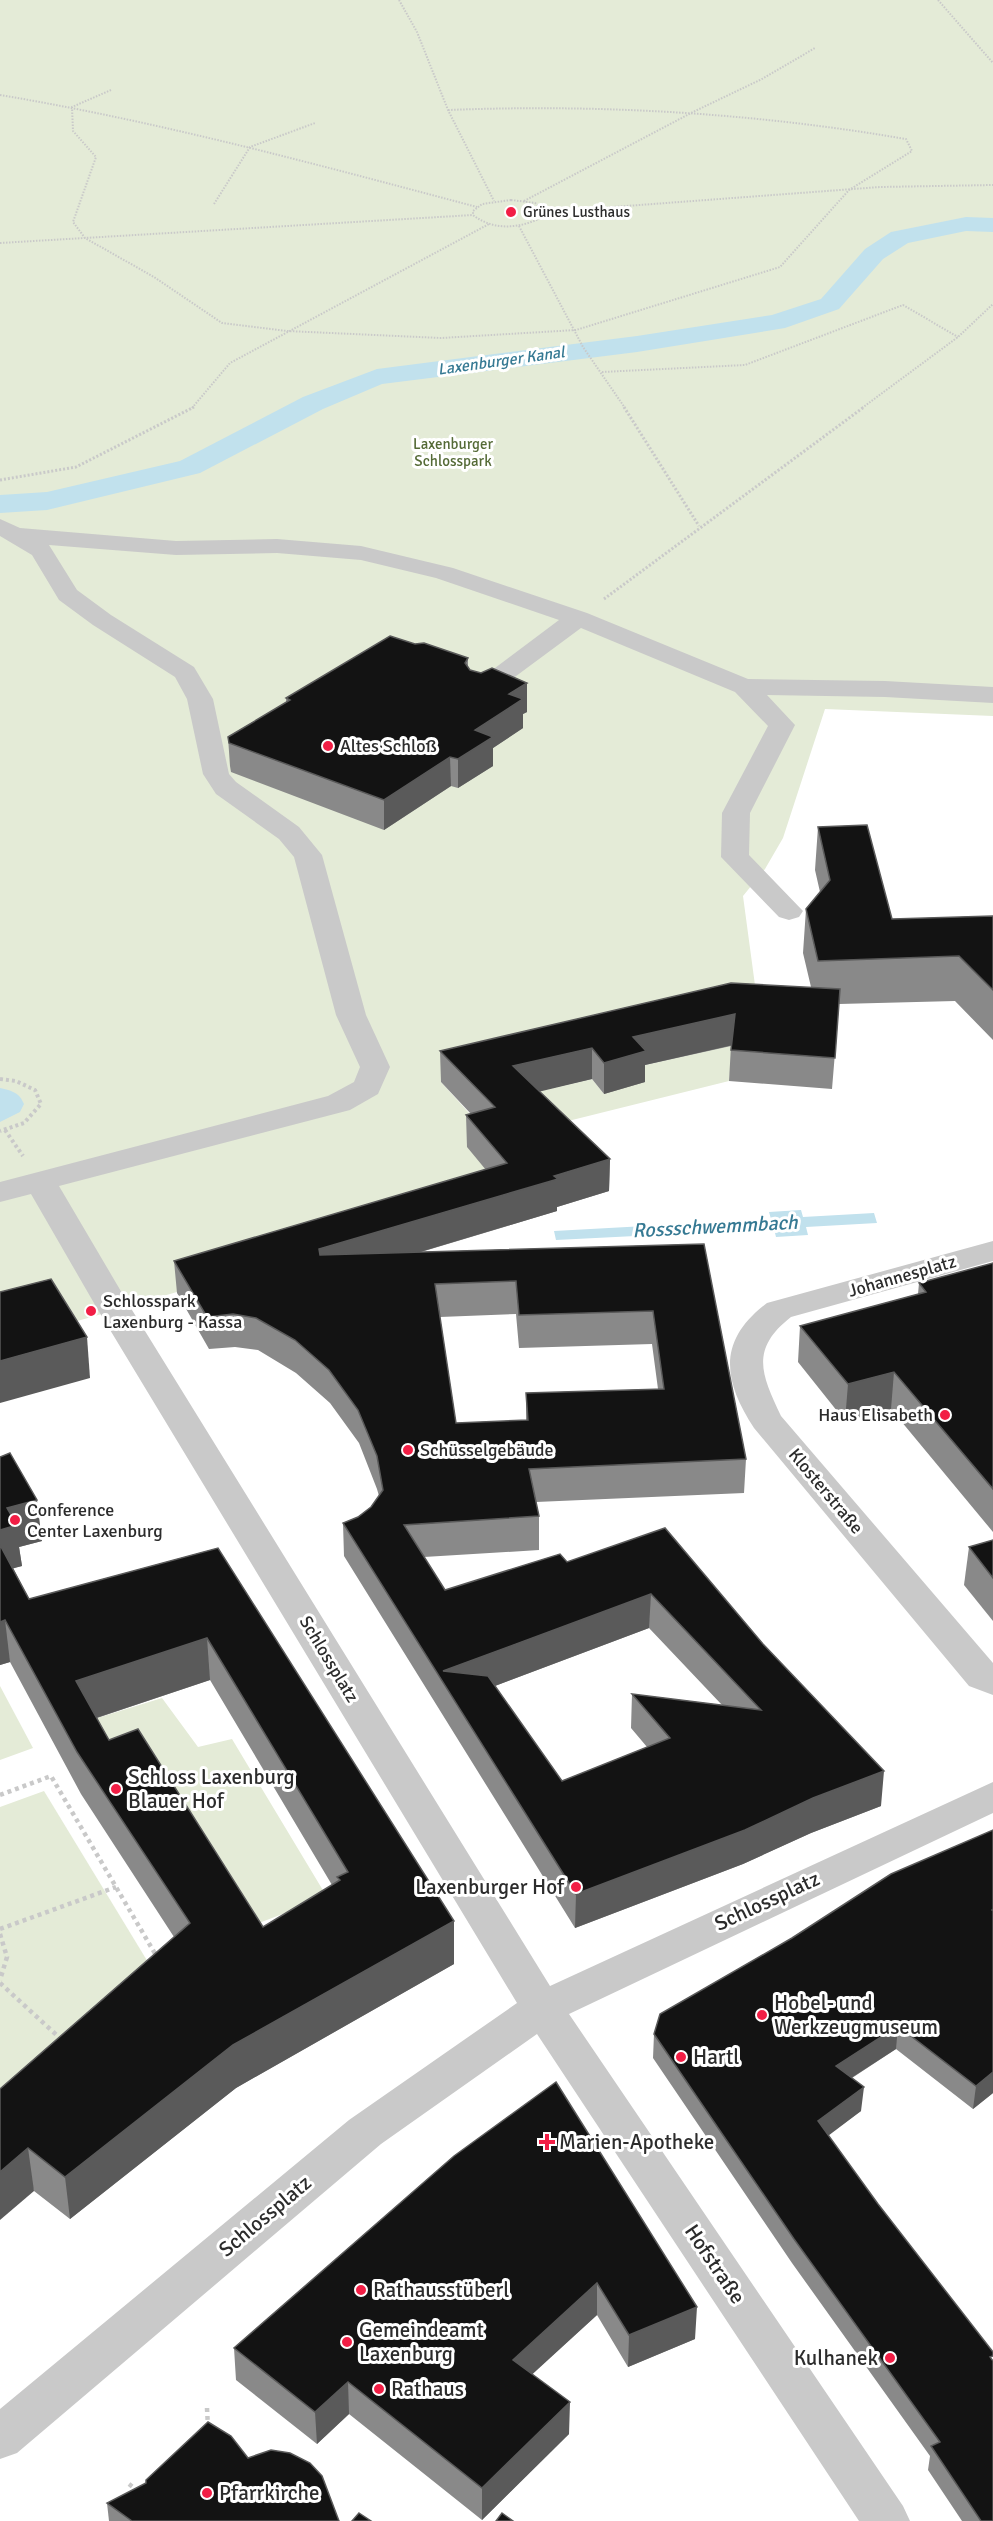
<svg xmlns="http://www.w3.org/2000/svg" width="993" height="2521" viewBox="0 0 993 2521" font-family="Signika,sans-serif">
<rect width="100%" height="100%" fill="#fff"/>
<!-- green -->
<g fill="#e4ebd7">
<path d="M0,0H993V716L825,709L783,838L765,869L743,896L759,1015L441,1082L536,1187L88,1318L59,1326L0,1334Z"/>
<path d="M733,1045L729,1081L544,1127L515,1097L592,1079L604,1094L632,1068Z"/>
<path d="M0,1686L33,1748L0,1760Z"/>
<path d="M162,1698L198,1747L232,1739L327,1897L259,1923L81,1723Z"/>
<path d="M44,1791L154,1972L0,2102V1807Z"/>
</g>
<!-- water -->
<g fill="#c1e1ed">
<path d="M0,1088C12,1091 19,1092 24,1104L20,1112L0,1122Z"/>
<path d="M801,1210L803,1217L874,1213L877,1223L806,1227L808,1235L776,1237L774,1229L556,1240L554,1231L771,1219L769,1212Z"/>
</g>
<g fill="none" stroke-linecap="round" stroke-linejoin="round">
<!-- canal -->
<path fill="#c1e1ed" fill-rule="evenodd" d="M966,217L993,218V232L966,231L908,243L883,259L839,309L785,328L637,352L382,384L323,409L200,473L47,510L0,513V495L47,492L180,461L303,397L377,369L637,336L772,315L821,299L865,249L891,232Z"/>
<!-- path-far3 -->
<g stroke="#c9c9c9" stroke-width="2" stroke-dasharray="1.5 1.5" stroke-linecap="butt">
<path d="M399,0L417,32L448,110L494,201"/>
<path d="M938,0L993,63"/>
<path d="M111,90L72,107L73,131L96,157L73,222L85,238L154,277L222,323L287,331L441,338L576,330L780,267L849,190L912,151L906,139C754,113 602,104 448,110"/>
<path d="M0,95C161,122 319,165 477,207"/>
<path d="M511,200L535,203L546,212L545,216C522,228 495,232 473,215V211L482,204Z"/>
<path d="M524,201L693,112L762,79L815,48"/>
<path d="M214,204L250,147L315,123"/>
<path d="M546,212L880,187L993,185"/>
<path d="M519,226L583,347L625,408"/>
<path d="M0,243L473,215"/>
<path d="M602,372L745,365L903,305L958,337"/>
<path d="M192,408L230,363L489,224"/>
<path d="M862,408L958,337L993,304"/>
</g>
<!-- path-far2 -->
<g stroke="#c9c9c9" stroke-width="3" stroke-dasharray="2 2" stroke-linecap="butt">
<path d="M624,407L699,526"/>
<path d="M0,480L76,467L194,407"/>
<path d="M604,599L864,407"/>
</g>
<!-- path-far1 -->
<g stroke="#c9c9c9" stroke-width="4" stroke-dasharray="3 3" stroke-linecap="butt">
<path d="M0,1079L16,1081L35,1090L41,1104L24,1123L0,1131"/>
<path d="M5,1130L23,1156"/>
</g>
<!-- path -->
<g stroke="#c9c9c9" stroke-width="4.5" stroke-dasharray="4 4" stroke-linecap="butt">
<path d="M0,1795L51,1776L157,1957"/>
<path d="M0,1929L116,1887"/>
<path d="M0,1934L7,1957L0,1980"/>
<path d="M0,1983L62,2040"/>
<path d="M207,2408L208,2428"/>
<path d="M129,2484L138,2491"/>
</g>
<!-- minor -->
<g fill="#c9c9c9" fill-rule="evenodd">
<path d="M0,519L20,528L176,541L277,539L361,546L453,568L587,613L748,679L885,681L993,687V703L885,697L767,695L795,725L750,813L749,855L803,911L799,917L789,920L779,917L721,857L722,813L768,726L735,692L581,628L489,696L480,699L471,696L467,691L471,686L559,620L436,578L361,560L277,553L176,555L49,545L77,590L111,615L194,667L213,699L229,774L236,782L299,827L322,855L366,1015L390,1067L378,1094L350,1110L59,1186L132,1310L550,1986L993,1782V1813L569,2014L903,2506L910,2521H859L537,2034L381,2144L17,2453L0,2459V2409L349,2120L517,2003L98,1310L31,1194L0,1202V1182L328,1096L354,1082L360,1067L336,1015L294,857L279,839L216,794L203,774L187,699L175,677L93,625L59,600L32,555L0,536Z"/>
<path d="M993,1241V1261L791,1317C750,1349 761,1374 781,1416L993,1663V1695L969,1686L754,1428C722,1379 718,1340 767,1303Z"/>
</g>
</g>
<!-- wall -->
<g fill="#898989" fill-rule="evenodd">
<path d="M415,644L468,658V666L470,670L527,712L523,714V728L493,748V766L458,788L451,786L384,830L231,772L230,766L228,737L286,702V698Z"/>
<path d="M818,827L892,919L993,916V1040L955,1001L839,1004L832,1089L729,1081L731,1046L645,1065V1082L604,1094L592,1079L539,1091L610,1159L609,1191L557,1207V1211L421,1252L704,1244L746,1459L744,1493L536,1502L539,1516V1550L424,1557L445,1590L567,1562L665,1528L881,1806L811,1833L743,1864L575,1928L344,1556L343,1523L358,1517L371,1507L379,1496L377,1489L359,1443L330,1403L296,1373L258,1350L235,1347L209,1349L177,1293L174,1261L486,1170L467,1147L466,1115L471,1114L441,1082L440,1051L811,987L803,953L806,909L820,892L815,870ZM516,1314L519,1348L652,1344L658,1389L526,1393V1420L456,1423L440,1317ZM649,1628L722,1705L632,1694L631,1728L647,1747L562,1781L495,1686Z"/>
<path d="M993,1263V1532L891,1409L845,1421L798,1362L800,1326L918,1294L919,1283Z"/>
<path d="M0,1457L42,1541L19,1547L22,1566L13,1568L29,1599L218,1548L454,1964L236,2088L70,2219L34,2191L0,2089L174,1937L81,1794L10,1662L0,1665ZM210,1680L332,1885L263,1927L109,1740L97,1718Z"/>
<path d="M993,1540V1621L964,1585L969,1547Z"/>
<path d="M792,1938L993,2093L973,2109L896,2049L852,2078L861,2111L828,2135L993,2521H962L928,2470L930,2456L792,2263L653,2058L654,2034Z"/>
<path d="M454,2156L695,2339L628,2367L597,2315L532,2374L569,2434L482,2520L349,2414L317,2444L236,2380L234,2348Z"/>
<path d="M248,2458L339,2521H109L107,2503Z"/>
</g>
<!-- shaded-wall -->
<g fill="#5a5a5a">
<path d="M527,683V712L523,714V728L493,748V766L458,788V759L475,730L509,694Z"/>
<path d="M450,757L451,786L384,830V800Z"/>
<path d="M735,1014L733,1045L645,1065V1082L604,1094V1063L633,1037Z"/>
<path d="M592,1048V1079L513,1098V1066Z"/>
<path d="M610,1159L609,1191L557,1207V1211L320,1282L319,1249Z"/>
<path d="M87,1337L90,1378L0,1403V1361Z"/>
<path d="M894,1372L891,1409L845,1421L848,1384Z"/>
<path d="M37,1500L42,1541L19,1547L22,1566L0,1572V1530L7,1508Z"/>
<path d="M651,1594L649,1628L455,1701L443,1671Z"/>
<path d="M5,1620L10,1662L0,1665V1622Z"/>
<path d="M207,1638L210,1680L81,1723L76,1681Z"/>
<path d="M884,1771L881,1806L811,1833L743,1864L575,1928L576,1894L813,1798Z"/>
<path d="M454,1921V1964L236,2088L70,2219L65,2177L233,2045Z"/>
<path d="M898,2026L896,2049L834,2089L836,2066Z"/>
<path d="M993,2072V2093L973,2109L976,2086Z"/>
<path d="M864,2087L861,2111L816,2145L818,2121Z"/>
<path d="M28,2148L34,2191L0,2220V2172Z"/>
<path d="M597,2283V2315L513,2392V2360Z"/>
<path d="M697,2307L695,2339L628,2367L629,2335Z"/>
<path d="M348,2382L349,2414L317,2444L315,2412Z"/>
<path d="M570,2402L569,2434L482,2520V2488Z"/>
</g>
<!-- building -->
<g fill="#131313" stroke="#5a5a5a" stroke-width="1.5" fill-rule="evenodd">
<path d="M390,636L415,644L424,643L468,658L465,663L470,670L481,673L492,668L527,683L509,694L523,699L475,730L493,737L458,759L450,757L384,800L229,743L228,737L290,700L286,698Z"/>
<path d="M867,825L892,919L993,916V990L959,956L818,961L806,909L830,880L818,827Z"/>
<path d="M731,983L840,989L835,1058L731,1050L735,1014L633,1037L646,1051L604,1063L592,1048L513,1066L610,1159L554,1176L558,1179L319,1249L320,1255L704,1244L746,1459L529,1469L539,1516L404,1525L445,1590L560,1554L567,1562L665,1528L763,1644L884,1771L813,1798L745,1830L576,1894L343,1523L358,1517L371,1507L383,1490L377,1456L358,1410L329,1370L295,1340L256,1318L233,1314L207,1317L174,1261L507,1163L466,1115L495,1107L440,1051ZM516,1281L519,1315L653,1311L664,1389L526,1393L528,1420L456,1423L435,1284ZM651,1594L761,1710L632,1694L670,1738L562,1781L488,1676L443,1671Z"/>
<path d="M993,1263V1489L894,1372L848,1384L800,1326L926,1292L919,1283Z"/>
<path d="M51,1279L87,1337L0,1361V1292Z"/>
<path d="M10,1453L37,1500L7,1508L17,1525L0,1530V1457Z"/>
<path d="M993,1540V1578L969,1547Z"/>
<path d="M0,1545L29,1599L218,1548L454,1921L233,2045L65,2177L28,2148L0,2172V2089L190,1923L77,1752L5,1620L0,1622ZM207,1638L348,1872L337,1877L340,1880L263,1927L138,1729L109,1740L76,1681Z"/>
<path d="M993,1830V1909L992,1910L993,1911V2072L976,2086L898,2026L836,2066L864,2087L818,2121L878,2204L993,2352V2356L990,2357L993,2361V2521H981L931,2446L940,2442L794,2239L654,2034L660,2014L792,1938L891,1874Z"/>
<path d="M556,2082L697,2307L629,2335L597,2283L513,2360L570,2402L482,2488L348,2382L315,2412L234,2348L454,2156Z"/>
<path d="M208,2422L231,2436L248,2458L271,2450L290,2453L310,2463L322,2476L339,2521H132L107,2503L146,2483V2480Z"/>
<path d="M359,2513L371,2521H352Z"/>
<path d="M502,2513L513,2521H496Z"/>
</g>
<!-- markers -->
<g fill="#f21e45" stroke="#fff" stroke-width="2">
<circle cx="511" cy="212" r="6"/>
<circle cx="328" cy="746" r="6"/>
<circle cx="91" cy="1311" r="6"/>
<circle cx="945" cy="1415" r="6"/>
<circle cx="408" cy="1450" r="6"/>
<circle cx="15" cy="1520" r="6"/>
<circle cx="116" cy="1789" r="6"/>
<circle cx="576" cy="1887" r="6"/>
<circle cx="762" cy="2015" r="6"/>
<circle cx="681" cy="2057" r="6"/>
<path d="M544 2133h6v6h6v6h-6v6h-6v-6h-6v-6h6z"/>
<circle cx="361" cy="2290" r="6"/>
<circle cx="347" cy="2342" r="6"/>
<circle cx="890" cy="2358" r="6"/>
<circle cx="379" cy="2389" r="6"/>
<circle cx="207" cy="2493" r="6"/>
</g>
<g text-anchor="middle" stroke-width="6" stroke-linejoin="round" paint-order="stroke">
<!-- far-poi labels -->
<g font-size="15" fill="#2c2c2c" stroke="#fff" text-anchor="start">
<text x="523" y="217">Grünes Lusthaus</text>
</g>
<!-- far-park labels -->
<g font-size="15" fill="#546a36" stroke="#fff">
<text x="453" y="449">Laxenburger<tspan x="453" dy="17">Schlosspark</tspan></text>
</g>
<!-- far-water labels -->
<g font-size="16" font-style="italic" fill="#357993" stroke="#fff">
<text transform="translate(501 360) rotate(-8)" y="6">Laxenburger Kanal</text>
</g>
<!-- poi labels -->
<g font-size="18" fill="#2c2c2c" stroke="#fff" text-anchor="start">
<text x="340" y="752">Altes Schloß</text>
<text x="103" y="1307">Schlosspark<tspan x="103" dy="21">Laxenburg - Kassa</tspan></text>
<text x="933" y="1421" text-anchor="end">Haus Elisabeth</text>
<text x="420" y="1456">Schüsselgebäude</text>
<text x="27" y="1516">Conference<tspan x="27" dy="21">Center Laxenburg</tspan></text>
</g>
<!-- street labels -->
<g font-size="18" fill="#2c2c2c" stroke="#fff">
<text transform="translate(902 1276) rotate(-16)" y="6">Johannesplatz</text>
<text transform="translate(826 1491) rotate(50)" y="6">Klosterstraße</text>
<text transform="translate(329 1659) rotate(59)" y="6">Schlossplatz</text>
</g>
<!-- water labels -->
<g font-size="20" font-style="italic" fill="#357993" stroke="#fff">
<text transform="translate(715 1226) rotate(-3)" y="7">Rossschwemmbach</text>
</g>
<!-- near-poi labels -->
<g font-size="21" fill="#2c2c2c" stroke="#fff" text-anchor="start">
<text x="128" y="1784">Schloss Laxenburg<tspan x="128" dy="24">Blauer Hof</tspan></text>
<text x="564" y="1894" text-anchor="end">Laxenburger Hof</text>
<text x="774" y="2010">Hobel- und<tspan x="774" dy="24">Werkzeugmuseum</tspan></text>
<text x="693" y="2064">Hartl</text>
<text x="559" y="2149">Marien-Apotheke</text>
<text x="373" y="2297">Rathausstüberl</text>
<text x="359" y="2337">Gemeindeamt<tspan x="359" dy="24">Laxenburg</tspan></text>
<text x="878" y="2365" text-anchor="end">Kulhanek</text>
<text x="391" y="2396">Rathaus</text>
<text x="219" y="2500">Pfarrkirche</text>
</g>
<!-- near-street labels -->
<g font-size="21" fill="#2c2c2c" stroke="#fff">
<text transform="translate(767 1901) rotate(-25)" y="7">Schlossplatz</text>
<text transform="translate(265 2216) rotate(-40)" y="7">Schlossplatz</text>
<text transform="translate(715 2264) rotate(56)" y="7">Hofstraße</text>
</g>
</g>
</svg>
